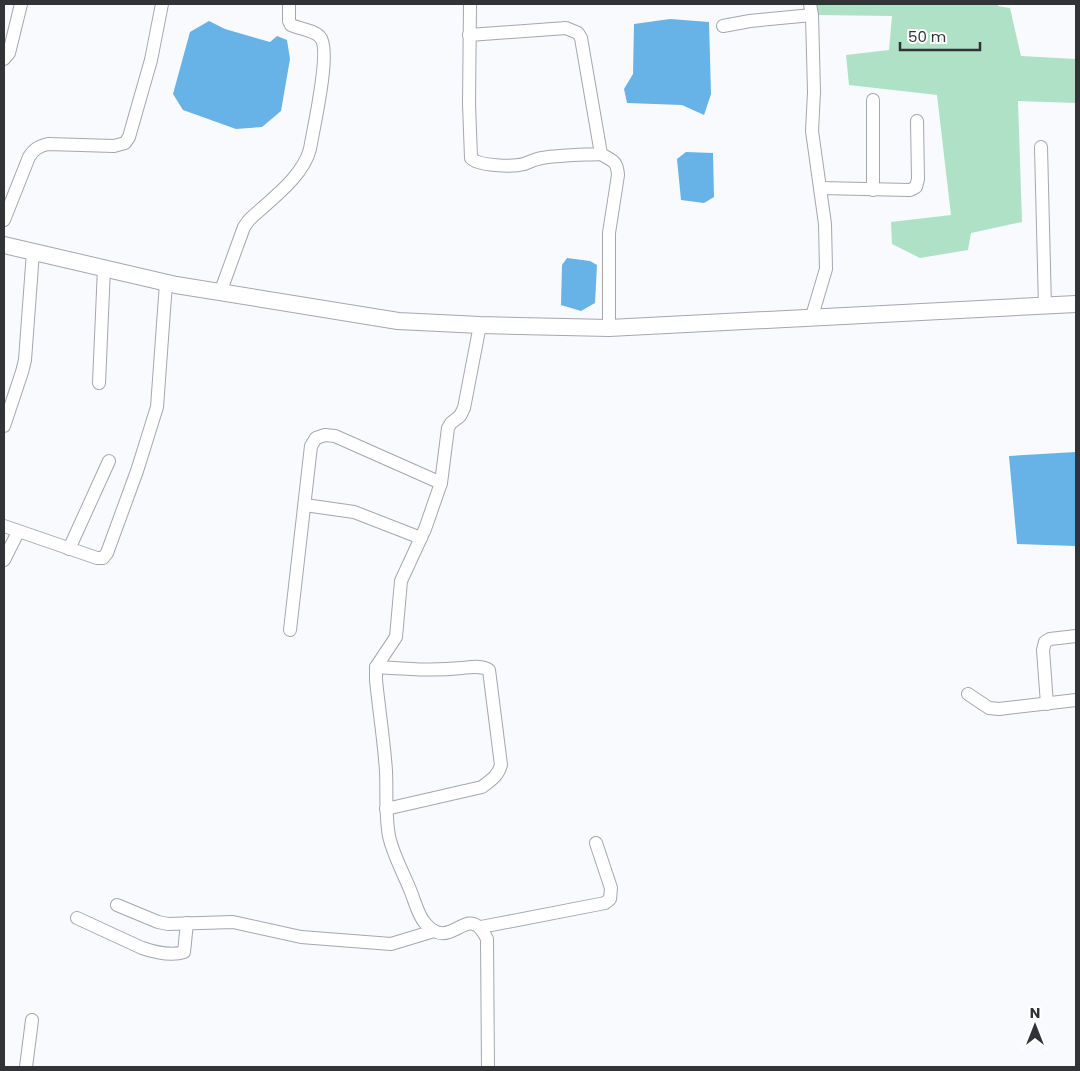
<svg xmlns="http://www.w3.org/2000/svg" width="1080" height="1071" viewBox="0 0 1080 1071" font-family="Poppins,sans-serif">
<rect width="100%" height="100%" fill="#f8fafd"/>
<!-- green -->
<path fill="#afe1c6" d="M815,4H998V6L1010,8L1021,56L1076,59V103L1018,101L1022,222L971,233L968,250L920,258L892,244L891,222L951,215L937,95L849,85L846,55L889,50L892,16L817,15Z"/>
<!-- water -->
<g fill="#67b2e6">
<path d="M670,19L709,22L711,94L704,115L682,105L627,103L624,89L633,74L634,24Z"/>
<path d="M209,21L225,29L270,42L277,36L287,40L290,59L281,111L262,127L236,129L183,110L173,94L190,32Z"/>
<path d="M686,152L713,153L714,197L704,203L681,200L677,159Z"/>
<path d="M567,258L590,261L597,265L595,303L581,311L561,305L562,265Z"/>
<path d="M1076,452V546L1017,544L1009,456Z"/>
</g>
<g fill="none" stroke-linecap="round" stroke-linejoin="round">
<defs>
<g id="minor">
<path d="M470,4L469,104L471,158C478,166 513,167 524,164C530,162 535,159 542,158C561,155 581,155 601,154"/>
<path d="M810,4L812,15L814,92L812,131L825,224L826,269L812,316"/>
<path d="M723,26L750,21L812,15"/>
<path d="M469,35L566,28L578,33L581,38L601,154C612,161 617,160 618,175L609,233V328"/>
<path d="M4,59L9,53L21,4"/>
<path d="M873,100V190"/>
<path d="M1041,147L1045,307"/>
<path d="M820,188L910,190L916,187L918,179L917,121"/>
<path d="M4,220L29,157C34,149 39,146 48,144L114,146L125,143L129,137L151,60L162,4"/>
<path d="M220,293L244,227L249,220C270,200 303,177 310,149C313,130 332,49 320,37C314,30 300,29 291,25L289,21V4"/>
<path d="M480,325L464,408L460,416L451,423L448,428L441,483L425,529L401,581L396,637L376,667V680C379,710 384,741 386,771C387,792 385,815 389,836C393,855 404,874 411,892C415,902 418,915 425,923C452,955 467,898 487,939L488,1067"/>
<path d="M99,383L104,268"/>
<path d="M4,426L22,372L25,360L33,252"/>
<path d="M305,505L354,512L421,538"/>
<path d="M4,526L97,558H103L107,553L137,471L157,407L166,283"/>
<path d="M69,549L109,461"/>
<path d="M4,560L18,532"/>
<path d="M290,630L311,446L316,438L325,435L335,436L441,483"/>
<path d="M376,667C405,669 433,671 462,668C471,667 481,665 489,670L501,765C498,776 491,780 482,787L386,809"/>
<path d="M968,694L989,708L999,709L1076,700"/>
<path d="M1047,704L1043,650L1045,642L1050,639L1076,636"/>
<path d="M117,905L158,922L168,924L233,922L301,937L391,944L434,931"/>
<path d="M77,918L142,948C154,952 172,956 184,952L187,923"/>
<path d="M481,927L605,903L610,899L611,888L596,843"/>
<path d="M26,1067L32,1020"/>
</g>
<path id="tertiary" d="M4,245L176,285L398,321L480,325L609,328L1076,304"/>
</defs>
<!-- minor casing -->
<use href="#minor" stroke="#a3a7b0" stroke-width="14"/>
<!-- tertiary casing -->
<use href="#tertiary" stroke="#a3a7b0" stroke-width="18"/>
<!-- minor -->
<use href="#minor" stroke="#fff" stroke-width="12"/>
<!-- tertiary -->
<use href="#tertiary" stroke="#fff" stroke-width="16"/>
</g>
<!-- border -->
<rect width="1080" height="1071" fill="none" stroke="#313336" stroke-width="10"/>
<!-- north arrow -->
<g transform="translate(1035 1026)" stroke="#ffffff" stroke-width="4" paint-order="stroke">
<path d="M0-4L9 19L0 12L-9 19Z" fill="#313336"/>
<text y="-8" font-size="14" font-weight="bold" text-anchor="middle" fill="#313336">N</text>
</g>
<!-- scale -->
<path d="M900 42v8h80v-8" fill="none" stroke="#313336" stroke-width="2.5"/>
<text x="908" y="42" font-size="15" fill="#313336" stroke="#ffffff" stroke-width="4" paint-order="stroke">50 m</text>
</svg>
